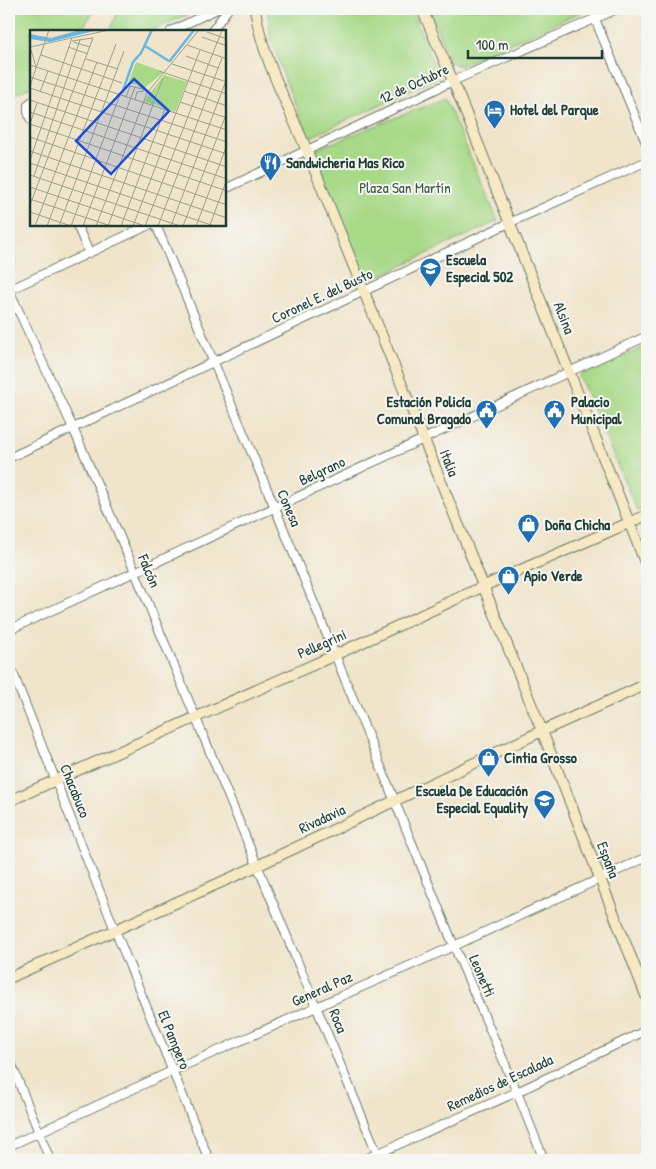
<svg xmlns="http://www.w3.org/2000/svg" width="656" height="1169" viewBox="0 0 656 1169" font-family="'Patrick Hand',sans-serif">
<rect width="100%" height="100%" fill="#f6f6f2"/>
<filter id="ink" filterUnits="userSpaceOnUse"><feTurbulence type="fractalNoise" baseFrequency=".02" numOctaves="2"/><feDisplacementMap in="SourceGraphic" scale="10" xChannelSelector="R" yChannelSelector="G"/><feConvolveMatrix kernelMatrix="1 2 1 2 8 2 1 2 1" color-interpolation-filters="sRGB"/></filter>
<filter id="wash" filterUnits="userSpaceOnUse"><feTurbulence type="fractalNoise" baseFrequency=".0096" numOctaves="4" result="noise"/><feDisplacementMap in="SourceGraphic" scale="20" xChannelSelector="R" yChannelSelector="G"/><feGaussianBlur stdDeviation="1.12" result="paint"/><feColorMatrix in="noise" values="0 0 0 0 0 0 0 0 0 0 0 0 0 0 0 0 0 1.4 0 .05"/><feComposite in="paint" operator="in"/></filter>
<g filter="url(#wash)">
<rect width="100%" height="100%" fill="#f0e4ca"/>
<!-- green -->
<g fill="#a7d987" stroke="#638b5e">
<path d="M9,9H95L81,31H31V86L9,97Z"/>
<path d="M119,9H191L187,15L151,31H110Z"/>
<path d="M267,9H411L439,77L309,138L285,80L271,39Z"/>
<path d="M429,9H588L459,66L449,61Z"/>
<path d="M445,98L498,221L364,283L312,151Z"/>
<path d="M647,346V507L637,511L579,375Z"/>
</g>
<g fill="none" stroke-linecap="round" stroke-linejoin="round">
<!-- canal -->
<path stroke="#69b8e3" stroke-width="10" d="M9,253L12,261"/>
</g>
</g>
<g filter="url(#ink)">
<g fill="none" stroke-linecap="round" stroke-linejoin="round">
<defs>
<g id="street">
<path d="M595,19L647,145"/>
<path d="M171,31L217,9"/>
<path d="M212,31L228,9"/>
<path d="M31,102L28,105V112L31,120"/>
<path d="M225,189L453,81L617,9"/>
<path d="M77,225L89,253"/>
<path d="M149,225L9,290L73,428L135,572L380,1160"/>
<path d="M156,225L275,508L454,946L517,1092L544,1160"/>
<path d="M9,458L509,223L647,161"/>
<path d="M9,630L647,336"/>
<path d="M9,663L115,930L209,1160"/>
<path d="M9,1058L50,1160"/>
<path d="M9,1146L172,1071L454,946L647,857"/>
<path d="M363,1160L517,1092L647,1030"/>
</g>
<g id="secondary">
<path d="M255,9C262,58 288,105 307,151L542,731L647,998"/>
<path d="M422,9L453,81L647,567"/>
<path d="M9,801L335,655L484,586L647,515"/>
<path d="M9,978L257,866L542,731L647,684"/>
</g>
</defs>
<!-- street casing -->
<use href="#street" stroke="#687768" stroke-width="10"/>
<!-- secondary casing -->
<use href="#secondary" stroke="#687768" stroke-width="12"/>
<!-- street -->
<use href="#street" stroke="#fff" stroke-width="8"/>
<!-- secondary -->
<use href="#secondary" stroke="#f6e9c3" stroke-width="10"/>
</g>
</g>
<!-- icons -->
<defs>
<symbol id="hotel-pin" viewBox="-11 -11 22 30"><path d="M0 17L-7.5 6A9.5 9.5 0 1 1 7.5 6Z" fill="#1f6fb2" stroke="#f6f6f2"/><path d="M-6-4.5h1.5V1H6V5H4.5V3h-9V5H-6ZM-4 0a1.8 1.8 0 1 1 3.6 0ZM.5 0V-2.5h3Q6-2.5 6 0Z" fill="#fff"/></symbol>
<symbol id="restaurant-pin" viewBox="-11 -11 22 30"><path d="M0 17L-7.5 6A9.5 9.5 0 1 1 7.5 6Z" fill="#1f6fb2" stroke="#f6f6f2"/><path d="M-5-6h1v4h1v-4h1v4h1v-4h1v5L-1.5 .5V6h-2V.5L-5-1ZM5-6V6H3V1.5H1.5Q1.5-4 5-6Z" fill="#fff"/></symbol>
<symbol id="school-pin" viewBox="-11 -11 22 30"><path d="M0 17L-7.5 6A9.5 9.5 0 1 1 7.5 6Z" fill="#1f6fb2" stroke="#f6f6f2"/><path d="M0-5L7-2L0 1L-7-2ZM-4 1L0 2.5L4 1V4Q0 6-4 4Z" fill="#fff"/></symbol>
<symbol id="civic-pin" viewBox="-11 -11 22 30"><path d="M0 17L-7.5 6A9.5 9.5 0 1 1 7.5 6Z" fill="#1f6fb2" stroke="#f6f6f2"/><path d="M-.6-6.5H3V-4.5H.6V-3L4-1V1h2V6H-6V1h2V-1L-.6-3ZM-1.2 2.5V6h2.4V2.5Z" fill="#fff"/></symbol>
<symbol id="shop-pin" viewBox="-11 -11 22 30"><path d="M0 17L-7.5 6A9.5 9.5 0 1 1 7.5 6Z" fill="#1f6fb2" stroke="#f6f6f2"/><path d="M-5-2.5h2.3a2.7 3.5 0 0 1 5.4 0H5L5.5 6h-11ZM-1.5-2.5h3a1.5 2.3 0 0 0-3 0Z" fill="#fff"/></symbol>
</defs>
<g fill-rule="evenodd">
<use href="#hotel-pin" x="482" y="98" width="25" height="34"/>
<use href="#restaurant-pin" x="258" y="150" width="25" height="34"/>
<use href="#school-pin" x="418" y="256" width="25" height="34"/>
<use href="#civic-pin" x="474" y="398" width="25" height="34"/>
<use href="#civic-pin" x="542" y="398" width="25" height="34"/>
<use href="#shop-pin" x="516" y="512" width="25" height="34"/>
<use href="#shop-pin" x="496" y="564" width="25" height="34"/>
<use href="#shop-pin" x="476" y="746" width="25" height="34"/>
<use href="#school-pin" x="532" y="788" width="25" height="34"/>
</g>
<g text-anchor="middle" stroke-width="4" stroke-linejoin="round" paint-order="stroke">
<!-- street labels -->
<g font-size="15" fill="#1f3d34" stroke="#f6f6f2">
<text transform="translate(414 84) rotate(-25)" y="5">12 de Octubre</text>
<text transform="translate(322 296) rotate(-25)" y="5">Coronel E. del Busto</text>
<text transform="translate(564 318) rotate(68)" y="5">Alsina</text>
<text transform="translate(449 463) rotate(68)" y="5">Italia</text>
<text transform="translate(322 471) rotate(-25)" y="5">Belgrano</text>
<text transform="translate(289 508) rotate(67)" y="5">Conesa</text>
<text transform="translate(149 571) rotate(67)" y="5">Falcón</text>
<text transform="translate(322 644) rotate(-24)" y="5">Pellegrini</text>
<text transform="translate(75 791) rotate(68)" y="5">Chacabuco</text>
<text transform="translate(322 819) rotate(-25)" y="5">Rivadavia</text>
<text transform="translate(608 860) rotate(69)" y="5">España</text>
<text transform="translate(482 976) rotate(67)" y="5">Leonetti</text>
<text transform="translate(322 989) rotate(-24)" y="5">General Paz</text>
<text transform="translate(338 1021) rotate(68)" y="5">Roca</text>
<text transform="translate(174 1040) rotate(68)" y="5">El Pampero</text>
<text transform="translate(500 1083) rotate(-25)" y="5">Remedios de Escalada</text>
</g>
<!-- poi labels -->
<g font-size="15" font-weight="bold" fill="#1f3d34" stroke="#f6f6f2" text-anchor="start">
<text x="510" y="115">Hotel del Parque</text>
<text x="286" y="168">Sandwicheria Mas Rico</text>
<text x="446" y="265">Escuela<tspan x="446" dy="17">Especial 502</tspan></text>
<text x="471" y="407" text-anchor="end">Estación Policía<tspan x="471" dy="17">Comunal Bragado</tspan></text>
<text x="571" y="407">Palacio<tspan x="571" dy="17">Municipal</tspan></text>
<text x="545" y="530">Doña Chicha</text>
<text x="524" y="581">Apio Verde</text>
<text x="504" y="763">Cintia Grosso</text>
<text x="528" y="796" text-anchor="end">Escuela De Educación<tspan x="528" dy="17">Especial Equality</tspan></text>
</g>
<!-- park labels -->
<g font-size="15" fill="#3a5c45" stroke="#f6f6f2">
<text x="405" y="193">Plaza San Martín</text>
</g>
</g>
<!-- overview -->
<g transform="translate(30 30)">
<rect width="196" height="196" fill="#f0e4ca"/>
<path d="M106,32L134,42L113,59L107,56L110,54H98ZM134,45L157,52L145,82L125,74L134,46L124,75L114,71Z" fill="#a7d987"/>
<path d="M50,0H68L20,12L0,9V4L21,8Z" fill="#69b8e3"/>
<path fill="none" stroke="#69b8e3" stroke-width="2.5" d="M115,16L139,31M139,32L164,0M92,63L103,32L111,23L122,0"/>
<path fill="none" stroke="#9ca18e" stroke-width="1" d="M177,2L197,9M172,7L197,16M43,12L60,17M157,15L197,29M0,17L79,0M38,17L58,24M1,20L6,37M11,25L92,53M156,26L188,38M56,29L88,39M142,34L197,52M0,35L197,100M129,41L197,64M0,47L197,112M0,56L19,0M0,58L197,124M154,61L197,76M10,62L18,41M96,67L100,56L116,60M0,70L197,137M105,70L107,62L114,61M150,72L197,88M0,82L197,149M0,94L197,161M0,94L7,73M0,107L197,175M0,121L197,188M0,130L42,8M0,133L184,196M0,145L150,196M4,146L50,10M0,157L115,196M0,169L81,196M0,175L63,8L42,11M0,182L41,196M180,195L197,149M5,196L67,32M17,196L86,14M29,196L94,21M41,196L90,65M53,196L105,57M66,196L117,63L169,0M78,196L133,48M91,196L135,79M103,196L170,20M115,196L192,0M128,196L192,28M141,196L197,48M153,196L197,82M166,196L197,115"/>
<path fill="#1d4ed8" fill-opacity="0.15" stroke="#1d4ed8" stroke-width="2.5" d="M104,49L139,81L81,144L46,111Z"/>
<rect width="196" height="196" fill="none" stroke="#1f3d34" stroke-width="2.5"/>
</g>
<!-- margin -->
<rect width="656" height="1169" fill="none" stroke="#f6f6f2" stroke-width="30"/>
<!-- scale -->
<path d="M468 50v8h134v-8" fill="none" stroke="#1f3d34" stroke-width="2.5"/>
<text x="476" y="50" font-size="15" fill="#1f3d34" stroke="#f6f6f2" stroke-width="4" paint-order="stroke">100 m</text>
</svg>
